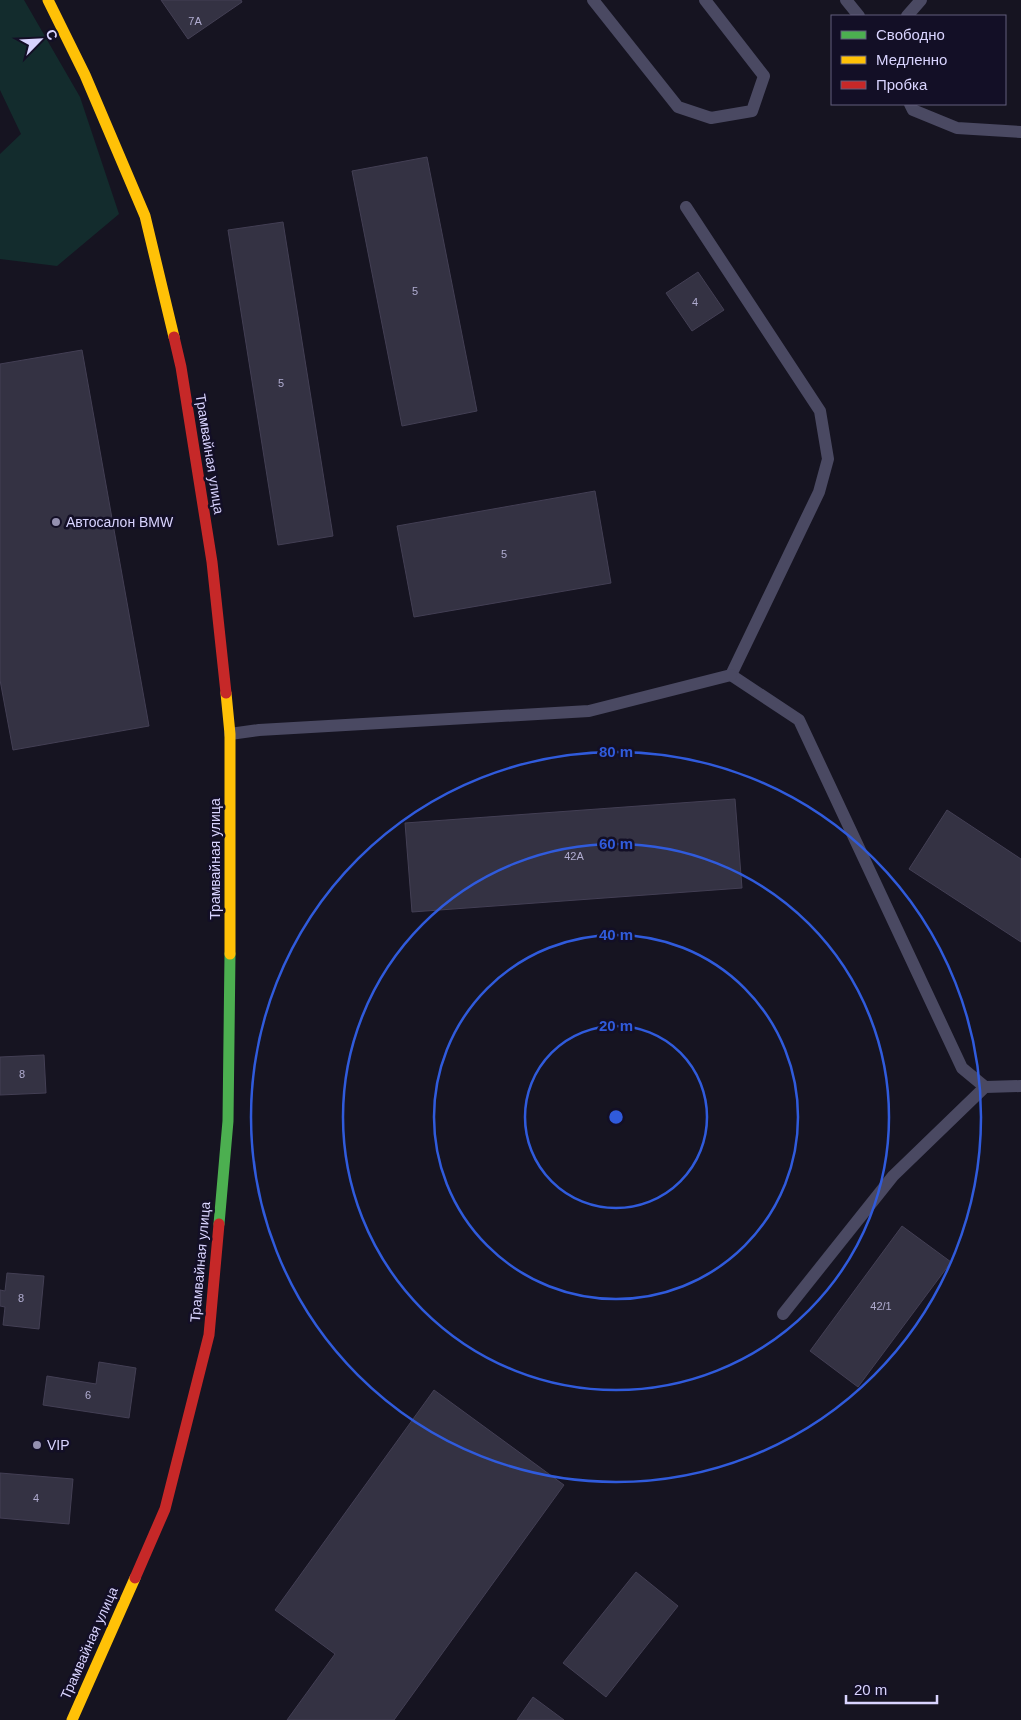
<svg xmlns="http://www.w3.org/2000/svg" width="1021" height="1720" viewBox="0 0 1021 1720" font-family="Arial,sans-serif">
<rect width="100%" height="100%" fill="#161421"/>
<!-- green -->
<path fill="#132c2d" d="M0,0H24L80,97L119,214L57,266L0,259V154L21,134L0,90Z"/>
<!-- building -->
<g fill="#343243" stroke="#433f54">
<path d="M161,0H241L242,2L188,39Z"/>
<path d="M427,157L477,411L402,426L352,171Z"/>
<path d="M283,222L333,536L278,545L228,230Z"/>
<path d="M698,272L724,310L692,331L666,293Z"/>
<path d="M82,350L149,726L13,750L0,680V364Z"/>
<path d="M595,491L611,583L414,617L397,526Z"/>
<path d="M735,799L742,888L412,912L405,823Z"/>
<path d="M947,810L1021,859V942L909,869Z"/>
<path d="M44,1055L46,1093L0,1095V1057Z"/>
<path d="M902,1226L951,1262L858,1387L810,1351Z"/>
<path d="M7,1273L44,1276L39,1329L3,1325L5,1307L0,1306V1290L5,1291Z"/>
<path d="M99,1362L136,1368L129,1418L43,1405L47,1376L96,1384Z"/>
<path d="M434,1390L564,1485L394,1720H287L335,1654L275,1610Z"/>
<path d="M0,1473L73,1479L69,1524L0,1518Z"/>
<path d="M636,1572L678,1606L606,1697L563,1663Z"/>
<path d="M533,1697L564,1720H517Z"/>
</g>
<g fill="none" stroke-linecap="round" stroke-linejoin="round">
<!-- lane -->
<g stroke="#4a4962" stroke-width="12">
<path d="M593,0L678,107L711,118L752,111L764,76L705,0"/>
<path d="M846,0L859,16"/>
<path d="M907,16L921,0"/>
<path d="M910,104L913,110L957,128L1021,132"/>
<path d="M686,207L820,411L828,459L819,492L731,675L799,720L962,1068L985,1087"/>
<path d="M230,734L259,730L589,711L731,675"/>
<path d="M783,1314L893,1176L985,1087L1021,1086"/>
</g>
<!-- fast -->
<path stroke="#4caf50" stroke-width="11" d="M219,1224L228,1121L230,954"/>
<!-- slow -->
<g stroke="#ffc107" stroke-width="11">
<path d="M48,0L85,75L145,216L174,337"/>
<path d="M226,693L230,734V954"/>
<path d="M72,1720L135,1578"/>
</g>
<!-- jam -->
<g stroke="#c62828" stroke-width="11">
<path d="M174,337L181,367L212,562L226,693"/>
<path d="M135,1578L165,1509L209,1335L219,1224"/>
</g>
</g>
<!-- distance rings -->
<g fill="none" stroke="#305bdc" stroke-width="2.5">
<circle cx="616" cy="1117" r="91"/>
<circle cx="616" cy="1117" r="182"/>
<circle cx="616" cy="1117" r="273"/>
<circle cx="616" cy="1117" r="365"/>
</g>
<!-- markers -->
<g fill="#9591b1" stroke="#130f26" stroke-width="2">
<circle cx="56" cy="522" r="5"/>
<circle cx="37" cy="1445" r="5"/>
</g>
<g text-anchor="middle" stroke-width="5" stroke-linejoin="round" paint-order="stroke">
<!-- number labels -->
<g font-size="11" fill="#b0acd0">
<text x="195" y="25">7А</text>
<text x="415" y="295">5</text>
<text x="695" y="306">4</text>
<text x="281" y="387">5</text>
<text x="504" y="558">5</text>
<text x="574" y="860">42А</text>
<text x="22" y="1078">8</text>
<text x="21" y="1302">8</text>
<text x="881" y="1310">42/1</text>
<text x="88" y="1399">6</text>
<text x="36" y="1502">4</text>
</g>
<!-- street labels -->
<g font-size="14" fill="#d9d4ff" stroke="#130f26">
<text transform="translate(210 454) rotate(81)" y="5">Трамвайная улица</text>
<text transform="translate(215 859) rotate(-90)" y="5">Трамвайная улица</text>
<text transform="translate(200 1262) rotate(-85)" y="5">Трамвайная улица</text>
<text transform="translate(89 1643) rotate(-66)" y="5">Трамвайная улица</text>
</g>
<!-- poi labels -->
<g font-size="14" fill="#d9d4ff" stroke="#130f26" text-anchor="start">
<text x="66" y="527">Автосалон BMW</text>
<text x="47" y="1450">VIP</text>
</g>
</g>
<circle cx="616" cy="1117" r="8" fill="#305bdc" stroke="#130f26" stroke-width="2.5"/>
<g font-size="15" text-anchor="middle" font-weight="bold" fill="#305bdc" stroke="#130f26" stroke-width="5" stroke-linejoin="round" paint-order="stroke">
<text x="616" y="757">80 m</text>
<text x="616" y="849">60 m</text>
<text x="616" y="940">40 m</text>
<text x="616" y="1031">20 m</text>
</g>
<!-- legend -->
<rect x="831" y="15" width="175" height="90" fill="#130f26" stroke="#625e7d"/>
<rect x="841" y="31" width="25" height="8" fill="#4caf50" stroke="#625e7d"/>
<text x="876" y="40" font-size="15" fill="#d9d4ff">Свободно</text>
<rect x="841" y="56" width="25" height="8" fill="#ffc107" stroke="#625e7d"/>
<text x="876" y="65" font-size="15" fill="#d9d4ff">Медленно</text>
<rect x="841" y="81" width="25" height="8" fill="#c62828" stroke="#625e7d"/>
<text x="876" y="90" font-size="15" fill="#d9d4ff">Пробка</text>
<!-- north arrow -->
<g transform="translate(40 40) rotate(66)" stroke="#130f26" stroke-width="4" paint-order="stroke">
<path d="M0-4L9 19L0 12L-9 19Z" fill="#d9d4ff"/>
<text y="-8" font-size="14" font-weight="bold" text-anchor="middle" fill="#d9d4ff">С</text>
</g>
<!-- scale -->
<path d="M846 1695v8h91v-8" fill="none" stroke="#d9d4ff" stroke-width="2.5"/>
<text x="854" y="1695" font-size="15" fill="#d9d4ff" stroke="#130f26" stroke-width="4" paint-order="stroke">20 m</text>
</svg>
